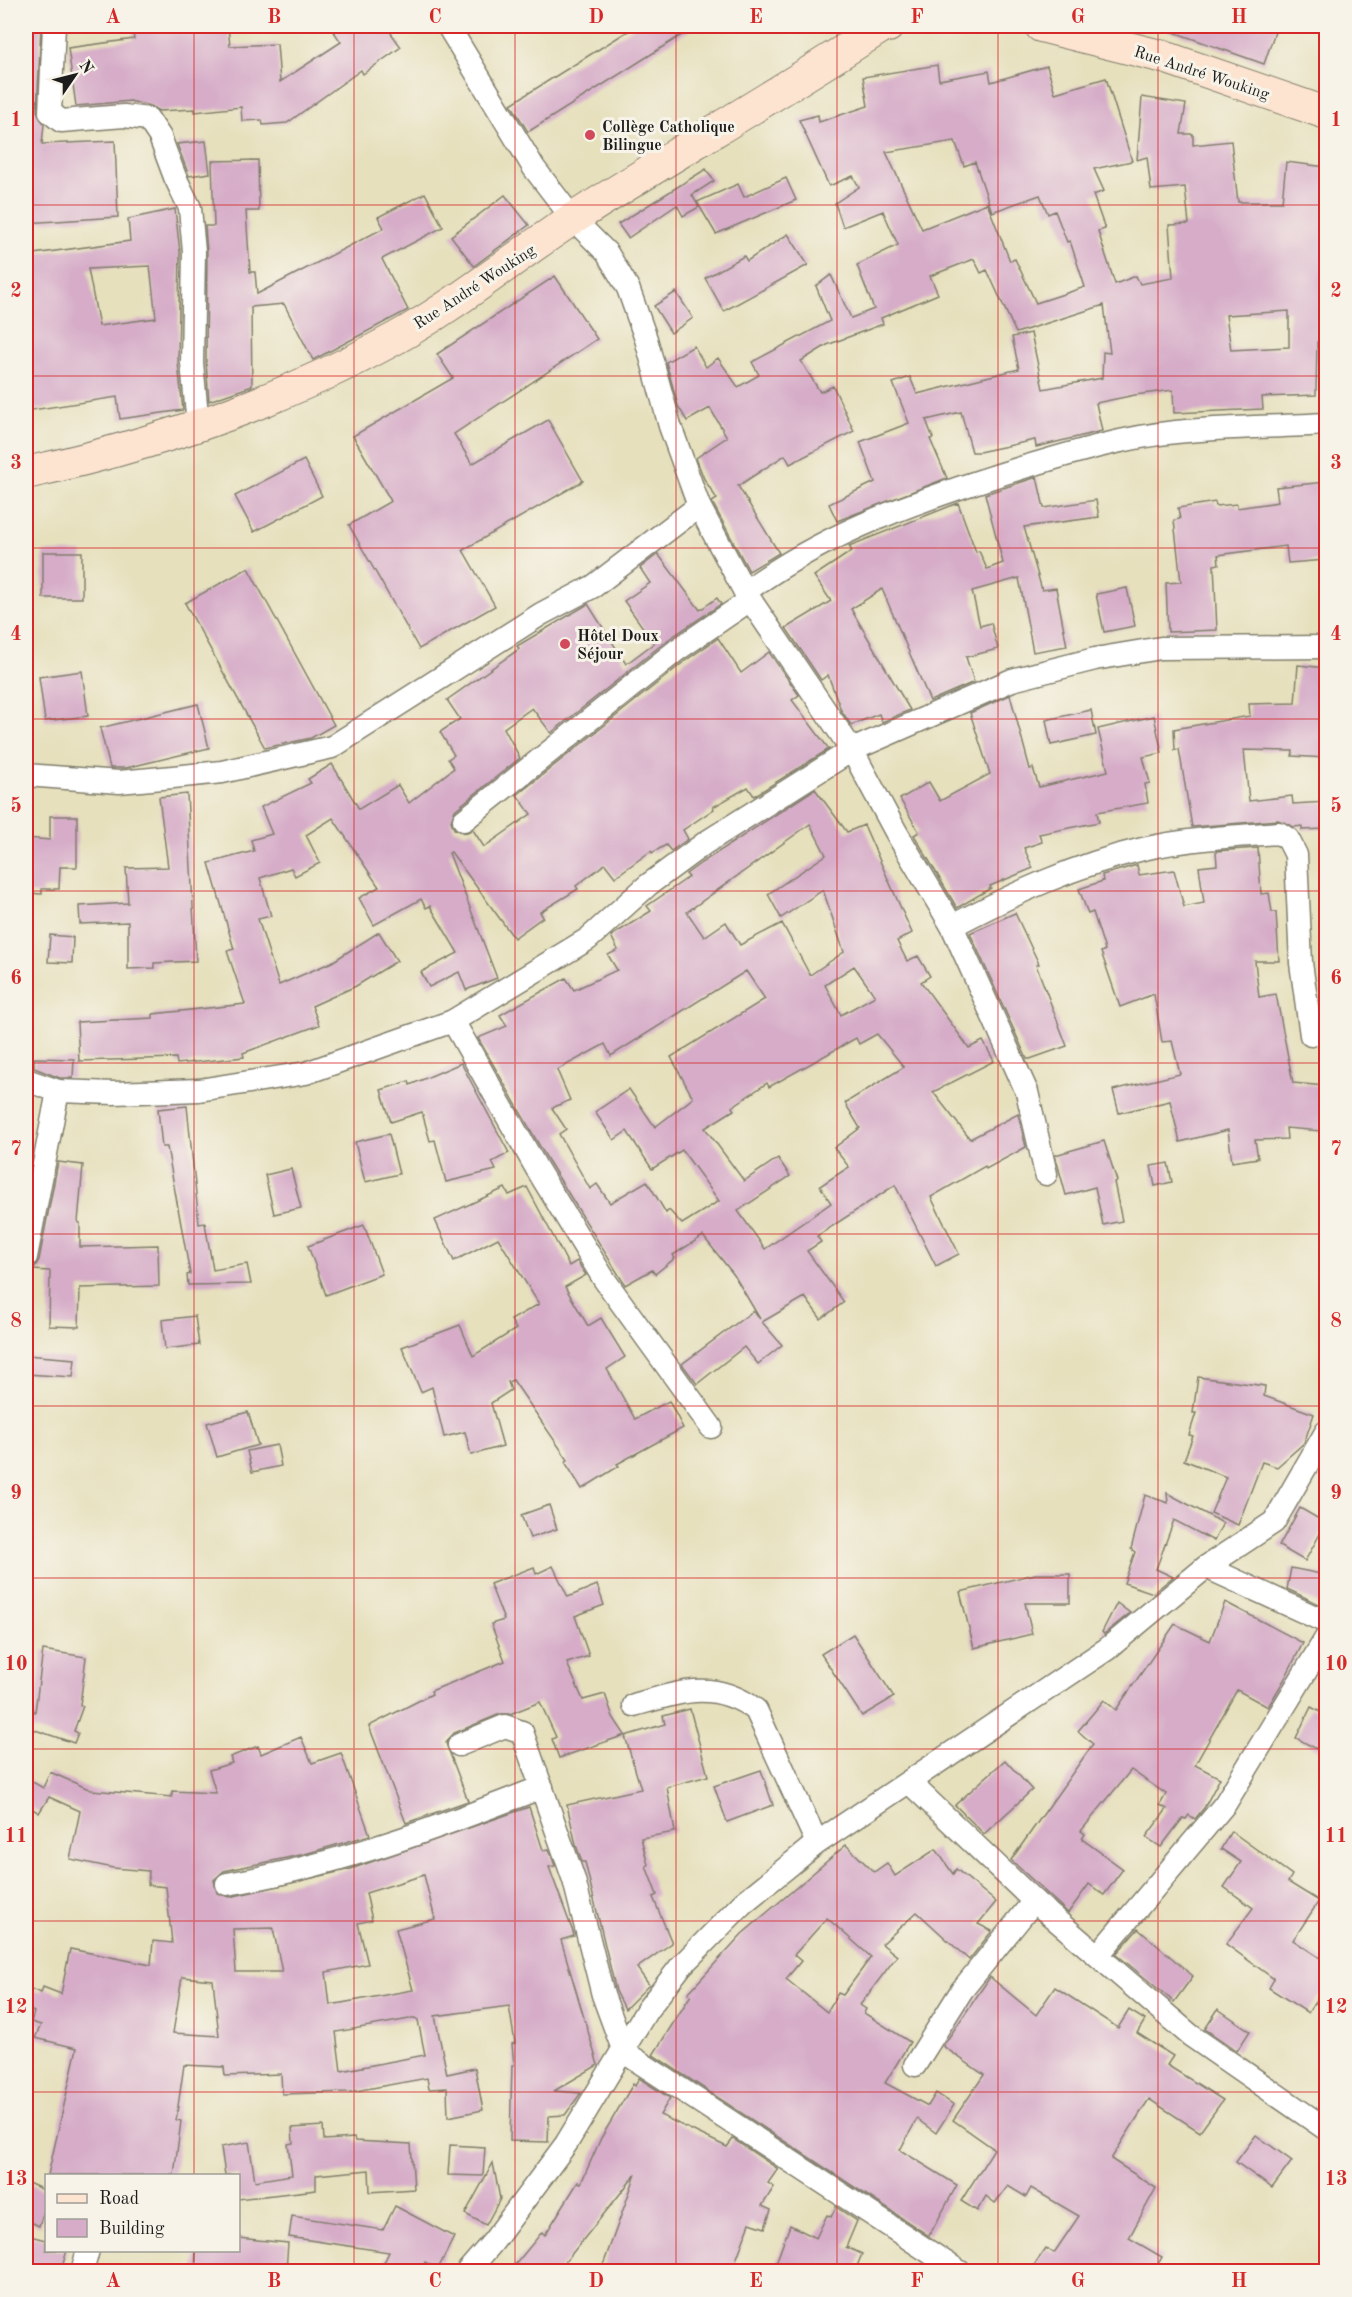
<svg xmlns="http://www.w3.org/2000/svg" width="1352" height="2297" viewBox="0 0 1352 2297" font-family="'Old Standard TT',serif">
<rect width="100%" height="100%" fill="#f7f3e8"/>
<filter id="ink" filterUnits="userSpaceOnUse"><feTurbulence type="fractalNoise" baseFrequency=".0167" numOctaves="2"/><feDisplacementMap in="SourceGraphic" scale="12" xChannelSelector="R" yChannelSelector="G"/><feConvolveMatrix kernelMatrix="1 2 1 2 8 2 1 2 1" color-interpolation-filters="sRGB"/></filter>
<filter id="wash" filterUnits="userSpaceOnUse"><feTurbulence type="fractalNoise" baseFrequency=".008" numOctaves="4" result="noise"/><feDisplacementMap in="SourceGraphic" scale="24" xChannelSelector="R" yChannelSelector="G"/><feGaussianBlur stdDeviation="1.35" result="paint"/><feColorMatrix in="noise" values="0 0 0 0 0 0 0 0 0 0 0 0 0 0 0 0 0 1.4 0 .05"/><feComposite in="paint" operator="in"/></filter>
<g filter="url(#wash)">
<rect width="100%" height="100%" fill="#e6e0bd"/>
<g id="blocks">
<!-- building -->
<g fill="#d6acc8" fill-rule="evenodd">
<path d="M26,26H41L37,111L44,124L42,144L115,141L118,217L26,223Z"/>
<path d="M132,26H228L230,46L277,44L280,82L341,42L334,32L343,26H386L401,47L363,74L361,70L287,123L263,125L262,120L242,121L241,107L195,112V109L159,111L150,106L130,101L76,106L68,48L134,39Z"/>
<path d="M636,26H696L528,132L511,104Z"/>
<path d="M1162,26H1277L1264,64L1162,28Z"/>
<path d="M937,65L939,80L989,71L991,82L1047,66L1055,93L1106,78L1132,161L1094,169L1104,191L1093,195L1105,229L1098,231L1115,284L1136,276L1140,284L1173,278L1169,225L1189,224L1185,187L1151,190L1147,157L1137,160L1142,97L1186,104L1181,134H1193V145L1231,141L1238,202H1282L1286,162L1326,167V342H1317L1316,395L1262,397L1263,409L1174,413L1173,390L1135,395L1096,403L1102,431L1036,447L1035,440L979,452H972L961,412L926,420L933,438L930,439L947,478L837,521L829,504L875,482L860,442L909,423L893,383L910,377L917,394L1019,369L1012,337L1031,333L1043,389L1102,378L1103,352L1110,353L1104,305L1016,333L987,270L981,273L974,259L930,276L938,294L881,318L883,324L827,345L801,361L820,392L833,386L854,431L790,464L785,455L738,486L779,553L749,571L712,502L717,499L704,479L696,458L727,437L710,408L687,421L678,406L666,362L694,346L706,367L718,358L738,387L759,375L752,362L830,321L816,286L831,275L851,318L874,309L857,265L898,245L883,211L843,227L835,203L859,187L853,176L829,186L799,120L818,115L819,122L868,106L863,77ZM955,141L964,166L975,162L992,212L1040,195L1048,214L1055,211L1067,242L1070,241L1085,287L1036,303L1015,259L1010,261L987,203L922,229L886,152ZM1289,311V347L1231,350L1226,315Z"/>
<path d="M206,141L210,173L189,176L177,144Z"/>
<path d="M258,160L259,211H246L250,272H255L257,294L384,228L378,217L425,193L443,227L382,259L408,310L313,360L284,304L251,307L252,386L209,401L206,362L207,252L205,226H214L212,161Z"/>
<path d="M706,169L714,181L692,195L699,207L683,216L677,205L628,238L618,224Z"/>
<path d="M786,178L796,200L716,234L697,202L738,184L744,197Z"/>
<path d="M505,195L529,225L474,266L451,236Z"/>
<path d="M175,209L180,252L178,363L183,410L120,419L117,397L26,411V255L130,241L128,219ZM150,266L156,318L99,326L88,269Z"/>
<path d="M788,234L808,265L724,311L705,278L744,256L747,261Z"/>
<path d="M555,276L597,339L454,434L472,464L548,420L583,481L463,550L495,606L419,649L349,525L391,501L353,436L453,378L437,354Z"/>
<path d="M676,292L693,318L671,333L654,306Z"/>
<path d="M304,460L322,496L254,532L235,496Z"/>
<path d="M1037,477L1044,508L1096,500L1099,517L1024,527L1042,590L1056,588L1067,646L1033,652L1019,578L972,591L980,626L991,623L998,649L966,657L974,682L930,701L882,589L851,609L910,710L882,722L879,714L851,725L841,710L828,675L821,680L786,628L831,601L814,576L852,551L849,546L958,503L976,552L979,551L987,569L1003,563L985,494Z"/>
<path d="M1326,482V560L1288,563L1286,546L1218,555L1219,564L1214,565L1217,630L1168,632L1166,583L1181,582L1174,520L1180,519L1178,508L1215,502L1216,506L1237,504V508L1278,502L1276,487Z"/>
<rect x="43" y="552" width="39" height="46"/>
<path d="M658,554L700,610L717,598L721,604L669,639L551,733L532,708L504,728L520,758L455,810L451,821L454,829L465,833L473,830L484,847L531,814L517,795L685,661L718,638L741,673L769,652L799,695L792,700L829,749L754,796L748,787L713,807L714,809L683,830L688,839L671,851L666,845L652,853L651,851L615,877L605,864L576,886L578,889L540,912L543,917L514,938L451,852L449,853L497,978L466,990L459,972L429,987L421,972L458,953L430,906L426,908L421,899L374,925L359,898L379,887L333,818L306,835L320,863L295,876L291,868L260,878L271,916L258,919L279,985L332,962L379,932L397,961L356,986L312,1006L319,1025L243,1053L244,1057L177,1064L176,1058L79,1061L77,1022L153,1018V1014L245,1004L227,951L234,949L209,863L254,851L251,840L272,834L261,807L311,783L308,779L332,764L359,809L398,785L409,803L454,768L448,759L454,755L440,732L460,719L447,700L519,649L517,646L588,604L626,664L654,643L624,601L650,583L640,568Z"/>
<path d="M248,568L334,725L311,738L265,748L185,603Z"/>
<path d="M1127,588L1135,626L1104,632L1096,594Z"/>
<path d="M1298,665L1326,668V758L1292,756L1293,751L1244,750L1249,801L1292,796L1293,804L1326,802V829L1302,830V826L1294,827L1278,820L1192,827L1179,749L1175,750L1174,729L1250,716L1249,704L1295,703Z"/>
<path d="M82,671L88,716L45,721L39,677Z"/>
<path d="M1010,695L1030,769L1033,768L1039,787L1108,771L1098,729L1154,716L1162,753L1143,757L1150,783L1145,784L1148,803L1097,812L1099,822L1039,834L1042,842L1024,848L1033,868L990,886L991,888L957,908L914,835L919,832L900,799L929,782L940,801L990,774L970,713Z"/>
<path d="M198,704L209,748L126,768H110L100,728Z"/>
<path d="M1091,710L1096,735L1051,745L1046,720Z"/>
<path d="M815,789L847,832L864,825L912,933L897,941L907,961L918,956L930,976L921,982L969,1048L983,1041L994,1061L933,1092L970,1139L1018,1114L1026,1147L986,1169L985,1166L931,1197L959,1254L936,1266L895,1185L817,1236L821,1242L807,1251L844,1302L821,1319L805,1297L762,1322L782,1345L758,1364L744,1347L697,1384L682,1364L753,1311L760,1319L734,1275L703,1236L673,1255L675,1258L655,1274L652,1270L625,1285L549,1162L478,1038L507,1026L500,1015L566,978L574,990L617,970L608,955L618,950L611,936L651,911L647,906L689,877L686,874L701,863ZM810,824L826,855L768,894L781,918L823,890L844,952L810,975L782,923L740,945L726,922L704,937L687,912ZM854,966L875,996L841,1015L825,985ZM746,971L765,999L671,1057L693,1098L655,1127L629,1089L595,1112L614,1140L627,1131L652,1169L682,1150L719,1201L682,1224L669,1210L666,1213L647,1181L610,1203L597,1184L590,1189L559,1134L566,1129L552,1108L570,1100L557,1070L605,1044L611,1056ZM877,1034L904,1067L845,1103L860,1128L834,1148L849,1167L820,1186L831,1203L765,1249L738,1211L790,1176L778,1158L744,1181L705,1128L734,1110L732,1107L767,1083L769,1087L856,1038L859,1044Z"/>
<path d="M187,794L196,961L154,963V968L128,969V922L80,924L79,906L128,903L126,868L168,867L159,797Z"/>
<path d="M50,816H77V867H60L59,889H42V894L26,893V838L50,840Z"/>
<path d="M1258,848L1261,894L1269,893L1272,912H1276L1279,961H1255L1259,997L1276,994L1293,1083L1325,1086L1321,1131L1286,1128L1287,1139L1255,1140L1258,1158L1232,1162L1228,1130L1180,1142L1170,1101L1119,1113L1113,1090L1180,1074L1172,1041L1162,1042L1154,994L1120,1007L1101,952L1105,950L1093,912L1088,914L1079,889L1103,881L1102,875L1137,865L1139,875L1174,870L1184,907L1204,903L1199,867L1217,865L1216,851Z"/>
<path d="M1015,913L1039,964L1036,965L1067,1046L1030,1059H1027L970,933Z"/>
<path d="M50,935L73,937L72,963L48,962Z"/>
<path d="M34,1058L74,1059L73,1078H60L34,1068Z"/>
<path d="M461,1063L509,1153L492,1162L496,1170L446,1182L435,1140L430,1141L422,1112L391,1122L381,1090L409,1081L410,1085Z"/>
<path d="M187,1106L199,1224L205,1223L213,1270L247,1264L251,1284L188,1285L187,1275L190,1274L167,1147H162L158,1109Z"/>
<path d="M389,1134L399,1174L365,1182L355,1142Z"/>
<path d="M1104,1141L1117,1181L1114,1182L1122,1221L1103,1225L1095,1187L1066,1195L1055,1155Z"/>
<path d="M58,1162L83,1165L78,1222L80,1223V1247L158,1245L159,1286L80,1288L79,1327L49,1326L50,1271L33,1270L39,1260Z"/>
<path d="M1168,1163L1172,1182L1155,1186L1151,1166Z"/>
<path d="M291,1169L301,1208L274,1214L265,1175Z"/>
<path d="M527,1187L569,1266L577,1261L586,1275L565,1287L588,1326L601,1318L625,1357L607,1369L635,1419L669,1401L683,1428L617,1464L619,1466L582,1489L565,1462L568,1460L513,1380L508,1382L511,1390L491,1403L503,1446L471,1455L465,1432L444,1437L432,1387L421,1392L402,1347L460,1325L473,1356L516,1329L511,1320L539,1304L498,1238L454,1261L435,1220L505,1188L509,1195Z"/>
<path d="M364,1225L382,1274L326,1295L308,1246Z"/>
<path d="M195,1316L199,1345L165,1349L162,1320Z"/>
<path d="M26,1355L75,1359L73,1377L26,1374Z"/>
<path d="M1198,1377L1265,1386L1264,1396L1314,1414L1304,1443L1277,1467L1262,1462L1238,1525L1211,1513L1226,1477L1184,1460L1193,1436L1189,1435L1196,1413H1193Z"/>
<path d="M248,1412L258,1445L217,1457L207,1423Z"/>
<path d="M277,1445L281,1466L252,1472L247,1451Z"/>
<path d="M1167,1493L1223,1523L1214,1541L1174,1520L1156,1569L1173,1577L1153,1593L1124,1583L1135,1552L1131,1549L1145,1495L1168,1503Z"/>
<path d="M549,1505L557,1529L530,1538L521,1515Z"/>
<path d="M1300,1508L1326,1523L1305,1561L1279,1546Z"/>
<path d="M553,1566L568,1597L597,1585L604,1605L575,1616L589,1656L567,1663L583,1700L605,1694L613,1717L625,1735L559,1758L552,1739L556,1737L540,1702L510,1714H500L454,1733L446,1743L468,1801L406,1823L369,1726L432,1694L431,1691L505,1661L491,1624L504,1620L490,1584L534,1567L536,1574Z"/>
<path d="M1291,1568L1326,1575L1323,1606L1287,1589Z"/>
<path d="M1035,1574H1070V1603H1025L1032,1634L974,1648L960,1592Z"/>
<path d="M1225,1602L1303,1643L1284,1680L1268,1707L1237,1690L1195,1765L1220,1778L1204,1808L1195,1819L1189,1815L1186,1819L1183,1818L1161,1847L1146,1837L1167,1809L1160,1805L1166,1794L1131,1770L1081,1831L1085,1834L1082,1839L1123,1869L1104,1895L1089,1884L1068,1913L1011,1860L1093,1744L1078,1731L1104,1700L1116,1710L1175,1624L1210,1641Z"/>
<path d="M1117,1603L1130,1613L1104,1634L1102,1632Z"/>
<path d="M853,1634L894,1697L862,1716L821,1654Z"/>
<path d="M43,1650L86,1657L80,1705L83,1706L74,1731L78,1733L74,1743L26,1727V1707L35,1712Z"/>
<path d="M1311,1707L1326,1715V1754L1296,1738Z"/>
<path d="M690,1709L708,1776L667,1787L675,1832L641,1838L648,1865L646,1866L657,1895L653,1897L672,1943L637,1968L649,1985L625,2009L616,1991L585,1862H582L576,1845L567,1805L641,1789L625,1736L665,1724L663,1716Z"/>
<path d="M301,1737L312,1763L341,1753L370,1835L305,1854L224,1871L214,1880L217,1893L230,1897L351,1869L529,1807L543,1850L549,1849L555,1866L549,1867L573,1932L574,1936L561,1940L598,2065L554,2091L581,2093L565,2115L549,2116L548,2142L510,2141L512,2065H514L512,2044L515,2043L509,2006L435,2016L447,2074L475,2068L483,2110L448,2117L447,2088L429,2089L427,2078L350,2092L282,2094L281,2074L225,2076L224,2067L184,2065L176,2120L181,2121L174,2175H48L77,2048L35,2038L41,2025L31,2022L34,2012L26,2008L31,1989L41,1993L43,1987L61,1994L70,1949L151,1965L153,1941L172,1943L166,1887L148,1885L149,1871L113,1868L70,1859L80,1811L49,1797L39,1813L26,1805V1778L43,1788L50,1772L91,1790L172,1797V1791L216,1793L209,1770L232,1763L230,1757L258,1746L261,1754ZM424,1875L435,1919L396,1929L413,1990L330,2005L326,1972L368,1964L358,1923L372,1920L366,1893ZM273,1928L282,1972H236L233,1929ZM182,1977L213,1980L219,2036L173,2033ZM415,2018L418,2020L425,2055L341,2071L336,2032Z"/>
<path d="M1005,1760L1032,1790L984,1834L955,1805Z"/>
<path d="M761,1770L773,1805L727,1822L714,1786Z"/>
<path d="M1231,1831L1292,1875L1288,1882L1319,1901L1293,1940L1326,1962V1985L1308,2013L1269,1988L1274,1979L1226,1944L1253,1908L1224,1887L1241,1862L1221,1849Z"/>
<path d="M846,1845L874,1872L887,1863L895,1876L936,1849L953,1874L956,1869L996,1902L978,1924L992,1931L969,1960L917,1912L882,1944L897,1956L860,2005L866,2009L864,2013L910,2042L885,2083L928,2106L936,2093L954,2105L936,2133L917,2119L900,2150L957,2185L929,2236L653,2055L691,1995L688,1993L742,1934ZM827,1918L871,1957L843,1995L838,1993L827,2012L786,1979L801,1961L794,1955Z"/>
<path d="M1138,1929L1193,1976L1174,2002L1116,1954Z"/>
<path d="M990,1977L1036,2015L1055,1987L1118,2028L1129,2010L1145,2020L1137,2033L1173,2056L1167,2065L1223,2100L1200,2132L1149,2099L1111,2159L1156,2188L1129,2238L1162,2257L1154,2271H1030L1046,2248L1054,2253L1079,2216L1031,2188L1026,2197L1008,2186L995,2203L986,2196L977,2211L961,2201L994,2149L953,2120L984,2075L943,2046Z"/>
<path d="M1218,2009L1250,2031L1237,2051L1205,2029Z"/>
<path d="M639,2078L670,2098L660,2115L727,2147L733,2139L778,2169L768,2183L774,2187L762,2206L771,2210L765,2228L750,2223L732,2271H601L636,2174L558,2271H510L542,2232L545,2235L578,2182L581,2183L601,2138L633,2084L635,2086Z"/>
<path d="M323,2126L324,2140L354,2138L355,2141L411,2144L414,2189L370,2192L369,2170L316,2175V2190L238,2199V2175H225L221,2147L249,2142L255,2181L292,2175L288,2144L293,2143L292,2128Z"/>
<path d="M1256,2135L1292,2161L1272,2188L1236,2162Z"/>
<path d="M450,2145L485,2147L483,2176L448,2175Z"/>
<path d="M493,2163L500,2199L486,2225L465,2214Z"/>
<path d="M26,2182L46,2191V2205L39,2226L26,2220Z"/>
<path d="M395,2206L454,2237L438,2269L425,2262L421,2271H380L389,2252L289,2237L292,2216L383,2230Z"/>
<path d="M836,2207L857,2221L846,2247L862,2254L855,2271H773L790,2225L816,2238L827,2215L831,2217Z"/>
<path d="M26,2235L46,2240V2250H67L61,2271L26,2269Z"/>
<path d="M238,2238L288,2243L286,2271H228L195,2268L196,2250H238Z"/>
</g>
</g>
</g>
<g filter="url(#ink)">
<use href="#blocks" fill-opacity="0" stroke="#817e6c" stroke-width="1.5"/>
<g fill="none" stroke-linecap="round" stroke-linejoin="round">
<defs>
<g id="street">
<path d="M54,26L50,112L61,121L124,116L148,119L160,137L175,177L190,208L194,252L192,363L198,425"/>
<path d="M448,26L534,168L573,219L607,253L628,288L646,339L670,426L699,506L745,592L852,750L896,832L952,926L1027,1092L1046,1174"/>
<path d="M745,592C827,531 924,498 1021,468C1071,453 1124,437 1176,432C1226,427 1277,427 1326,424"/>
<path d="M26,775L119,782L173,777L222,772L332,747L541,614L594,586L699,506"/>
<path d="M464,820L677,650L750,600"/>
<path d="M952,926C1013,894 1075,865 1143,849C1185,839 1236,836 1279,833L1288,839L1296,855L1301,963L1311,1035"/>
<path d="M453,1021L537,1169L604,1279L711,1427"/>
<path d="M26,1080L58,1091L114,1093L199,1090L306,1073L453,1021L588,939L648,885L705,843L852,750L1012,680L1095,659L1161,648L1326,647"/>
<path d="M26,1257L58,1091"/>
<path d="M1206,1567L1326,1622"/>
<path d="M634,1705C680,1692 714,1679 756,1710L817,1843"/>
<path d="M459,1745L505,1726L522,1732L574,1880L603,1995L624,2052L960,2272"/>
<path d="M910,1783L1034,1901L1190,2035L1326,2129"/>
<path d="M227,1884C336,1866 440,1827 542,1787"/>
<path d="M1098,1955L1225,1804L1326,1638"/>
<path d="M915,2065L962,1990L1034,1901"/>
<path d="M82,2272L88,2250"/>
<path d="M467,2272L493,2242L566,2144L647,2010L681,1966L743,1903L817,1843L1107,1649L1206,1567L1274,1522L1326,1432"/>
</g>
<g id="secondary">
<path d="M1041,26L1164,57L1326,113"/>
<path d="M26,473C154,445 281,402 396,338C459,303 514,257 574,218C676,153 780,93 881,27L888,26"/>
</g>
</defs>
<!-- street casing -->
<use href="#street" stroke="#817e6c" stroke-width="25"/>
<!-- secondary casing -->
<use href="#secondary" stroke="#817e6c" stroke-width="34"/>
<!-- street -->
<use href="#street" stroke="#fff" stroke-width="22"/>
<!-- secondary -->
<use href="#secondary" stroke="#fde4d0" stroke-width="32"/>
</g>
</g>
<!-- grid -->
<path fill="none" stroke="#d62828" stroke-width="1.5" stroke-opacity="0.55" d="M194,26V2176M354,26V2272M515,26V2272M676,26V2272M837,26V2272M998,26V2272M1158,26V2272M26,205H1326M26,376H1326M26,548H1326M26,719H1326M26,891H1326M26,1063H1326M26,1234H1326M26,1406H1326M26,1578H1326M26,1749H1326M26,1921H1326M26,2092H1326M194,2250V2272"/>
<!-- markers -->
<g fill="#d1495b" stroke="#f7f3e8" stroke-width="2">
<circle cx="590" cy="135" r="6"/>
<circle cx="565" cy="644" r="6"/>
</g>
<g text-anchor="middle" stroke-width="6" stroke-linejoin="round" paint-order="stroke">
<!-- street labels -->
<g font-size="16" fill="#1c1c1c" stroke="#f7f3e8">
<text transform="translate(1202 72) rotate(18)" y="6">Rue André Wouking</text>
<text transform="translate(474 286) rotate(-33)" y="6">Rue André Wouking</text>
</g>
<!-- poi labels -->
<g font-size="16" font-weight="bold" fill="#1c1c1c" stroke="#f7f3e8" text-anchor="start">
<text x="602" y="132">Collège Catholique<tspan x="602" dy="18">Bilingue</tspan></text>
<text x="577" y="641">Hôtel Doux<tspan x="577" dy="18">Séjour</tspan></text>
</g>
</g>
<!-- margin -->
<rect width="1352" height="2297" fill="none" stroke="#f7f3e8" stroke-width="66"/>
<!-- legend -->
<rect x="45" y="2174" width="195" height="78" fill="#f7f3e8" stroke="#9f9d96" stroke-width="1.5"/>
<rect x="57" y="2194" width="30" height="9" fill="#fde4d0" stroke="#9f9d96" stroke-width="1.5"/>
<text x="99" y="2204" font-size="18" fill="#1c1c1c">Road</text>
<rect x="57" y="2219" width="30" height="18" fill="#d6acc8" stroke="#9f9d96" stroke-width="1.5"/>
<text x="99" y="2234" font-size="18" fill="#1c1c1c">Building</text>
<!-- north arrow -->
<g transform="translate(75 75) rotate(55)" stroke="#f7f3e8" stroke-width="4.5" paint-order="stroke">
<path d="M0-4.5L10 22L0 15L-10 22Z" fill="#1c1c1c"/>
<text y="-9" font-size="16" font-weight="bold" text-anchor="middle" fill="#1c1c1c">N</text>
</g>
<rect x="33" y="33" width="1286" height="2231" fill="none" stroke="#d62828" stroke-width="2"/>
<g font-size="20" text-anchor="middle" font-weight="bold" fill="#d62828">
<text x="113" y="23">A</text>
<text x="274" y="23">B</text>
<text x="435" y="23">C</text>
<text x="596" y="23">D</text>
<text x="756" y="23">E</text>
<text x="917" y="23">F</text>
<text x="1078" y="23">G</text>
<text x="1239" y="23">H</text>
<text x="16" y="126">1</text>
<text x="1336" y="126">1</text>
<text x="16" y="297">2</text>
<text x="1336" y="297">2</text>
<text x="16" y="469">3</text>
<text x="1336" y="469">3</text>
<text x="16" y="640">4</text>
<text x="1336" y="640">4</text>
<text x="16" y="812">5</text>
<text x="1336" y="812">5</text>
<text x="16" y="984">6</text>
<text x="1336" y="984">6</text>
<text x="16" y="1155">7</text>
<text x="1336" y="1155">7</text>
<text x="16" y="1327">8</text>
<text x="1336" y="1327">8</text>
<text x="16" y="1499">9</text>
<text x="1336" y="1499">9</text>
<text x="16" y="1670">10</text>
<text x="1336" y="1670">10</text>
<text x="16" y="1842">11</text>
<text x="1336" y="1842">11</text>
<text x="16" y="2013">12</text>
<text x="1336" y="2013">12</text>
<text x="16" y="2185">13</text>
<text x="1336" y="2185">13</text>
<text x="113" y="2287">A</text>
<text x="274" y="2287">B</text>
<text x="435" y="2287">C</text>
<text x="596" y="2287">D</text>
<text x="756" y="2287">E</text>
<text x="917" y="2287">F</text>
<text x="1078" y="2287">G</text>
<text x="1239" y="2287">H</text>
</g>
</svg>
